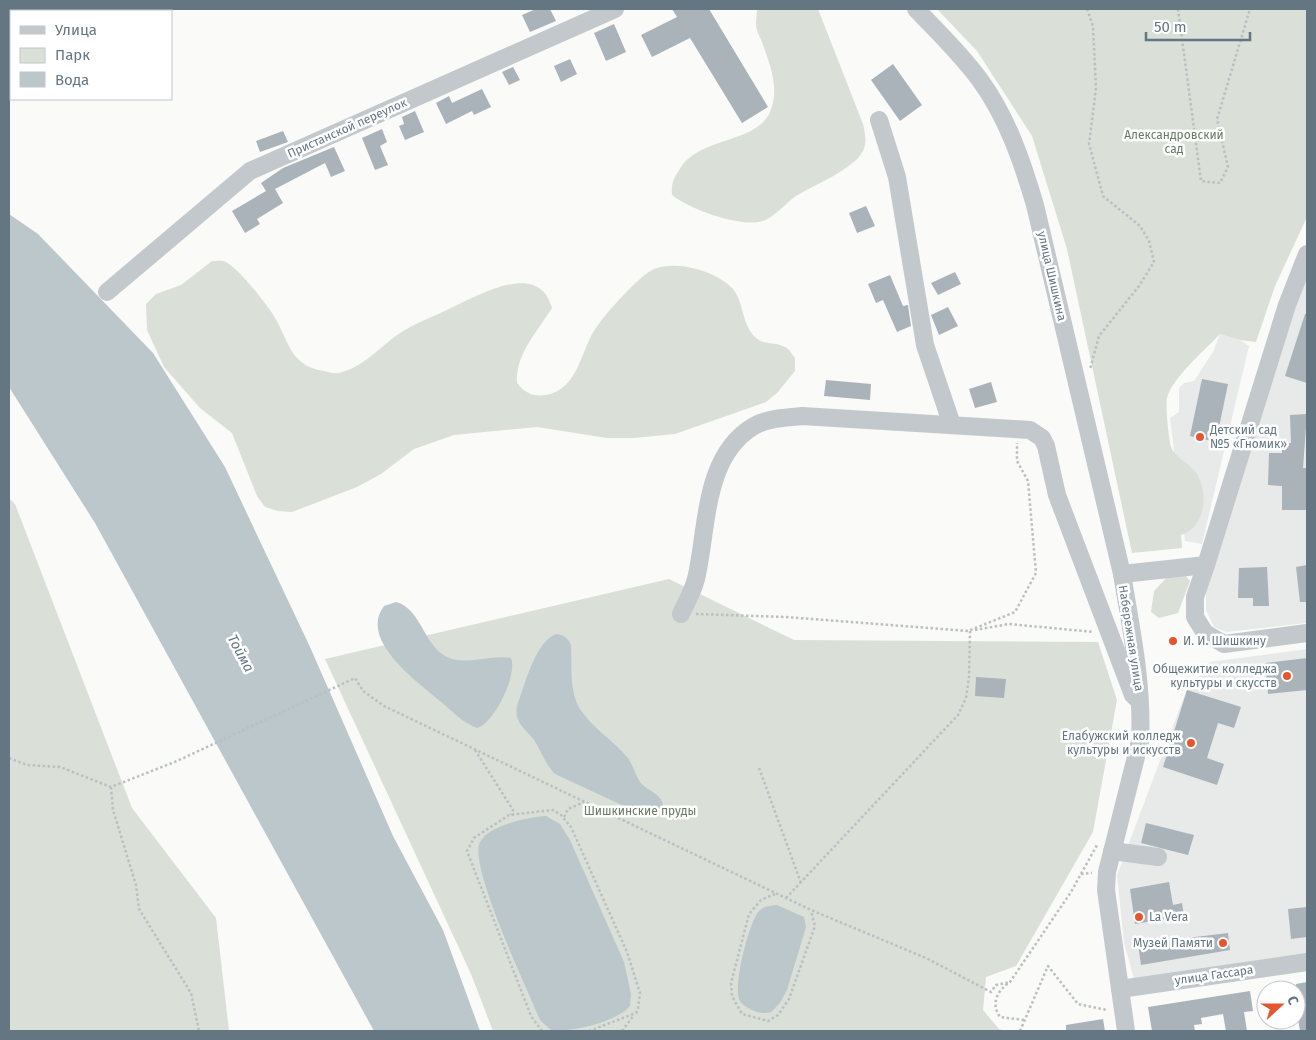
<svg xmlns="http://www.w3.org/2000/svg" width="1316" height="1040" viewBox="0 0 1316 1040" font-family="'Fira Sans',sans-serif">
<rect width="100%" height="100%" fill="#fafaf8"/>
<!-- built -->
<g fill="#e8e9e9">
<path d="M1307,274V623L1226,632L1214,627L1206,610V592L1295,304Z"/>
<path d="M1220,334L1240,340L1249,346L1202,544L1185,541L1170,418L1179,412V388L1184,383L1194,381L1213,352Z"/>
<path d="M1307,649V953L1134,979L1124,943L1117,875L1190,681L1203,674L1209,662Z"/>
</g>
<!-- green -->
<g fill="#dadfd7">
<path d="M757,9H818L863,124C865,133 867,143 863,151C854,169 814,185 796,196C784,204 774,219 759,222C737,226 689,209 672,195C671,182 674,178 681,167C701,137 757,143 770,112C780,88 770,65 762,42C760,37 756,30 756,24C756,19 757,14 757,9Z"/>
<path d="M937,9H1307V217L1275,286L1256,342L1240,340L1220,334C1206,349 1172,378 1167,398C1165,406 1169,438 1171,447C1175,458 1191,464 1197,474C1209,494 1205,528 1181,535L1182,548L1132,553L1067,249L1032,136L977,51Z"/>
<path d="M212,261C216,261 223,260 226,262C240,270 263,300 272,313C289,338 288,366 324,371C329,372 334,374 339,373C367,366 381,344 405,330C420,321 437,315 453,307C482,294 539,260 552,308C537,332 515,355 517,383C525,393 533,397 546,395C580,389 580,348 598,325C608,311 639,276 654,269C665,265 680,265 692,268C706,271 721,277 732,288C744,301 741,322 754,336C763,346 774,341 785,347C789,349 792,354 795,358V371L777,393L766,402L675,434L634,438H607L537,427L454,435L414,449L381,474L357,487L292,512L278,511L265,507L257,496L232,433L200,408L164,367L147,330L146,304L156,294L181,285Z"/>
<path d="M9,498L15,504L132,808L216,918L229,1031H9Z"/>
<path d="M1170,574H1184L1190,581L1178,613L1159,618L1151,612L1154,591Z"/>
<path d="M669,579L794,640L1098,642L1117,700L1093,832L1016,966L986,977L983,1010L999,1029L1005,1031H493L471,974L325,659Z"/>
</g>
<!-- water -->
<g fill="#bbc7cb">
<path d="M9,214L38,234L153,353L225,467L310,647L393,836L443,930L480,1031H374L95,523L9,387Z"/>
<path d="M396,602C421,609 423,643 445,656C464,667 490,654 511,658C518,674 494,724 477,728C463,723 452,711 440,701C418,682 358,640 384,606Z"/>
<path d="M556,634C564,635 568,638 571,645C572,666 569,691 580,709C593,729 613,740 628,758C633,765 635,775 640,782C649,793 668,795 662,813L655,816L641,814L555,774C545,764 542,752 534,740C525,728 514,723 517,706C525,685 535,642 556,634Z"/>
<path d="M546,816L560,824L570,840L624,962L631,994L630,1006C615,1023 573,1031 552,1031L540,1020C528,990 468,866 480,842C489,825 529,817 546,816Z"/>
<path d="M777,905L804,917L806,927L787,990L780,1003L771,1012C764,1014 758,1013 752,1010C748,1008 742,1005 740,1001C732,988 749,922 759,911C764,906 770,906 777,905Z"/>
</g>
<!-- building -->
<g fill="#aab3b9">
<path d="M536,9H550L556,21L530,32L522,15Z"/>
<path d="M672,9H709L768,107L742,123L690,38L652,57L641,35L677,17Z"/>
<path d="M614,24L626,52L606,61L594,33Z"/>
<path d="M570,59L577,74L561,82L554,66Z"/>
<path d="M893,64L922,105L900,121L871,80Z"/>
<path d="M513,67L520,80L509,85L502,72Z"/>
<path d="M482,89L491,107L474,115L472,111L446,124L436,103L449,96L452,103Z"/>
<path d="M415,111L424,132L405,140L399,126L404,124L402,117Z"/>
<path d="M382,129L387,142L380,146L388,165L375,170L362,138Z"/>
<path d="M283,131L288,142L260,152L256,141Z"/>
<path d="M334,147L345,171L331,177L325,163L275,189L283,203L257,219L260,224L245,233L232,211L266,191L261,183L283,168Z"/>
<path d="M866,206L875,226L857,233L849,213Z"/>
<path d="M955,272L961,284L938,295L931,283Z"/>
<path d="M890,275L903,306L908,305L911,326L897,332L883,300L876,303L868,284Z"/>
<path d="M948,307L958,326L939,335L931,315Z"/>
<path d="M1305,314H1307V383L1285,376Z"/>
<path d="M1202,379L1228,384L1216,442L1190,436Z"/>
<path d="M826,380L871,384L870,400L824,396Z"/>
<path d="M991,382L997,402L975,408L969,389Z"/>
<path d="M1307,414L1303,468H1307V510H1282V486L1268,485L1269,453H1282V443H1291L1290,415Z"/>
<path d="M1307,565V602H1300L1296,567Z"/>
<path d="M1267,567L1269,606H1253V598H1238L1239,568Z"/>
<path d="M1307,658V690L1268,694L1265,663Z"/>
<path d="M976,677L1006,679L1004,698L975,696Z"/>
<path d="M1187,690L1241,707L1234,728L1218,723L1207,758L1224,764L1217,785L1163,767Z"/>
<path d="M1146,823L1194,835L1188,855L1141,843Z"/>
<path d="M1169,882L1173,905L1182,903L1184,916L1135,924L1130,889Z"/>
<path d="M1307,907V937L1291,939L1288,909Z"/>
<path d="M1228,933L1230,950L1141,965L1138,944Z"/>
<path d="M1307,982V1031H1300L1296,1007V984Z"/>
<path d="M1250,991L1253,1011L1244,1012L1247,1031H1226L1223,1014L1201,1018L1202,1024L1194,1025L1195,1031H1152L1148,1007Z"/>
<path d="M1103,1019L1105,1031H1066V1025Z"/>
</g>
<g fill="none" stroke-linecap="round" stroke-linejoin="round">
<!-- path -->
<g stroke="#bbbfc2" stroke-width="2.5" stroke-dasharray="2.5 2.5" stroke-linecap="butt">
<path d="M1087,9L1093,26L1096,88L1089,144L1103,196L1140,226L1149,241L1154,262L1139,286L1099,336L1090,369"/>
<path d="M1178,9L1201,181L1220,183L1228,167L1217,119L1250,9"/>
<path d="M696,614L786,617L968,631L1015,612L1036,573L1028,481L1017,461V443"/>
<path d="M975,630L1009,624L1094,632"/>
<path d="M475,750L513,810L511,815"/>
<path d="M9,758L27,765L60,767L111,787L177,761L355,678L363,691L384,706L811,910L926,958L991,992L996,985L1010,982"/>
<path d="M759,768L801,883"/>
<path d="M111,787L113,810L136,885L139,909L191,993L199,1031"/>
<path d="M564,817L568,809L584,802"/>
<path d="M1081,874L1092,873"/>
<path d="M775,894L761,900L749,914L731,983L732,996L742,1014L768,1021L778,1015L789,999L815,926L811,911"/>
<path d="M786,898L958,715L966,698L969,678L970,631"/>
<path d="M1024,1020L1000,1017C990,1003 998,990 1010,982L1071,892L1097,845"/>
<path d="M542,1031L531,1016L467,851L474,838L509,815L553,810L561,815L571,827L627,952L640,993L638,1009L636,1013L589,1031"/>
<path d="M622,1031L634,1015"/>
<path d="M1020,1031L1048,966L1078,1004L1107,1010"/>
</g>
<!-- minor -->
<g stroke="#c3c8cc" stroke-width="18">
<path d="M916,9C938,32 961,54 980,80C1007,117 1022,161 1035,205L1122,574"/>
<path d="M879,120L897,177L925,345L952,425"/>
<path d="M107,292L250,171L615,9"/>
<path d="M1206,565L1195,597V617L1205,633L1224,644L1307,633"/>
<path d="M681,614C686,603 693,591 696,579C708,528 703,456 754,426C768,418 786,418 802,416L1030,430L1042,438L1046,446L1057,495L1133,695L1139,701"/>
<path d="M1112,851L1158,857"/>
<path d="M1120,989L1307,962"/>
<path d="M1126,1031L1106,890L1107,872L1140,741C1143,684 1131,629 1122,574L1206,565L1287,305L1307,254"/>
</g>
</g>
<!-- markers -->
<g fill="#e4572e" stroke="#fff" stroke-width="2">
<circle cx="1200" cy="437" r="5"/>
<circle cx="1173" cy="641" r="5"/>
<circle cx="1287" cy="676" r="5"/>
<circle cx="1191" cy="743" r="5"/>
<circle cx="1139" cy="917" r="5"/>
<circle cx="1223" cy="943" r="5"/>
</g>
<g text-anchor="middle" stroke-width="5" stroke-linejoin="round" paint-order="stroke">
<!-- street labels -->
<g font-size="12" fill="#657683" stroke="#fff">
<text transform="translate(347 128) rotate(-24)" y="4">Пристанской переулок</text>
<text transform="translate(1052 276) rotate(77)" y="4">улица Шишкина</text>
<text transform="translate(1131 638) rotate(81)" y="4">Набережная улица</text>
<text transform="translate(1214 975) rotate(-8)" y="4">улица Гассара</text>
</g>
<!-- park labels -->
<g font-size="12" fill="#687a64" stroke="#fff">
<text x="1174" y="139">Александровский<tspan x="1174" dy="14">сад</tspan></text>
<text x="640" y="815">Шишкинские пруды</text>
</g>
<!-- poi labels -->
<g font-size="12" fill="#657683" stroke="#fff" text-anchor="start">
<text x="1210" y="434">Детский сад<tspan x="1210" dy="14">№5 «Гномик»</tspan></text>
<text x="1183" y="645">И. И. Шишкину</text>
<text x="1277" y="673" text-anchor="end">Общежитие колледжа<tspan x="1277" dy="14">культуры и скусств</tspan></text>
<text x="1181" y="740" text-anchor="end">Елабужский колледж<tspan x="1181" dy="14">культуры и искусств</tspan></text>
<text x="1149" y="921">La Vera</text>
<text x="1213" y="947" text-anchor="end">Музей Памяти</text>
</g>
<!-- water labels -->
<g font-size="14" font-style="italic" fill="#60757c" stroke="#fff">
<text transform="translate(241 653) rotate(62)" y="5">Тойма</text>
</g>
</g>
<!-- border -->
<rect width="1316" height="1040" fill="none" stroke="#657683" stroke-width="20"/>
<!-- legend -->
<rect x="10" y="10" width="162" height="90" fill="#ffffff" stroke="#c1c8cd"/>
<rect x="20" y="26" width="25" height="8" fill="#c3c8cc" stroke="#c1c8cd"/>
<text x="55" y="35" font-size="15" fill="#657683">Улица</text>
<rect x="20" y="48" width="25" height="15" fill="#dadfd7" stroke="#c1c8cd"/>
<text x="55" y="60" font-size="15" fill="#657683">Парк</text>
<rect x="20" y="72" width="25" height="15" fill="#bbc7cb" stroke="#c1c8cd"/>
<text x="55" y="85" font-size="15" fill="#657683">Вода</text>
<!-- north arrow -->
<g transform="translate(1281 1005) rotate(69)"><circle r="24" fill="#ffffff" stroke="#c1c8cd"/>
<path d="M0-4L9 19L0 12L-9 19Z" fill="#e4572e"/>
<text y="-8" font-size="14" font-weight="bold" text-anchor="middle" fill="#657683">С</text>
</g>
<!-- scale -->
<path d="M1146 32v8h104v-8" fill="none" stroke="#657683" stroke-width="2.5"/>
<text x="1154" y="32" font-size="15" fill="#657683" stroke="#ffffff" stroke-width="4" paint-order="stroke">50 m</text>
</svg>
